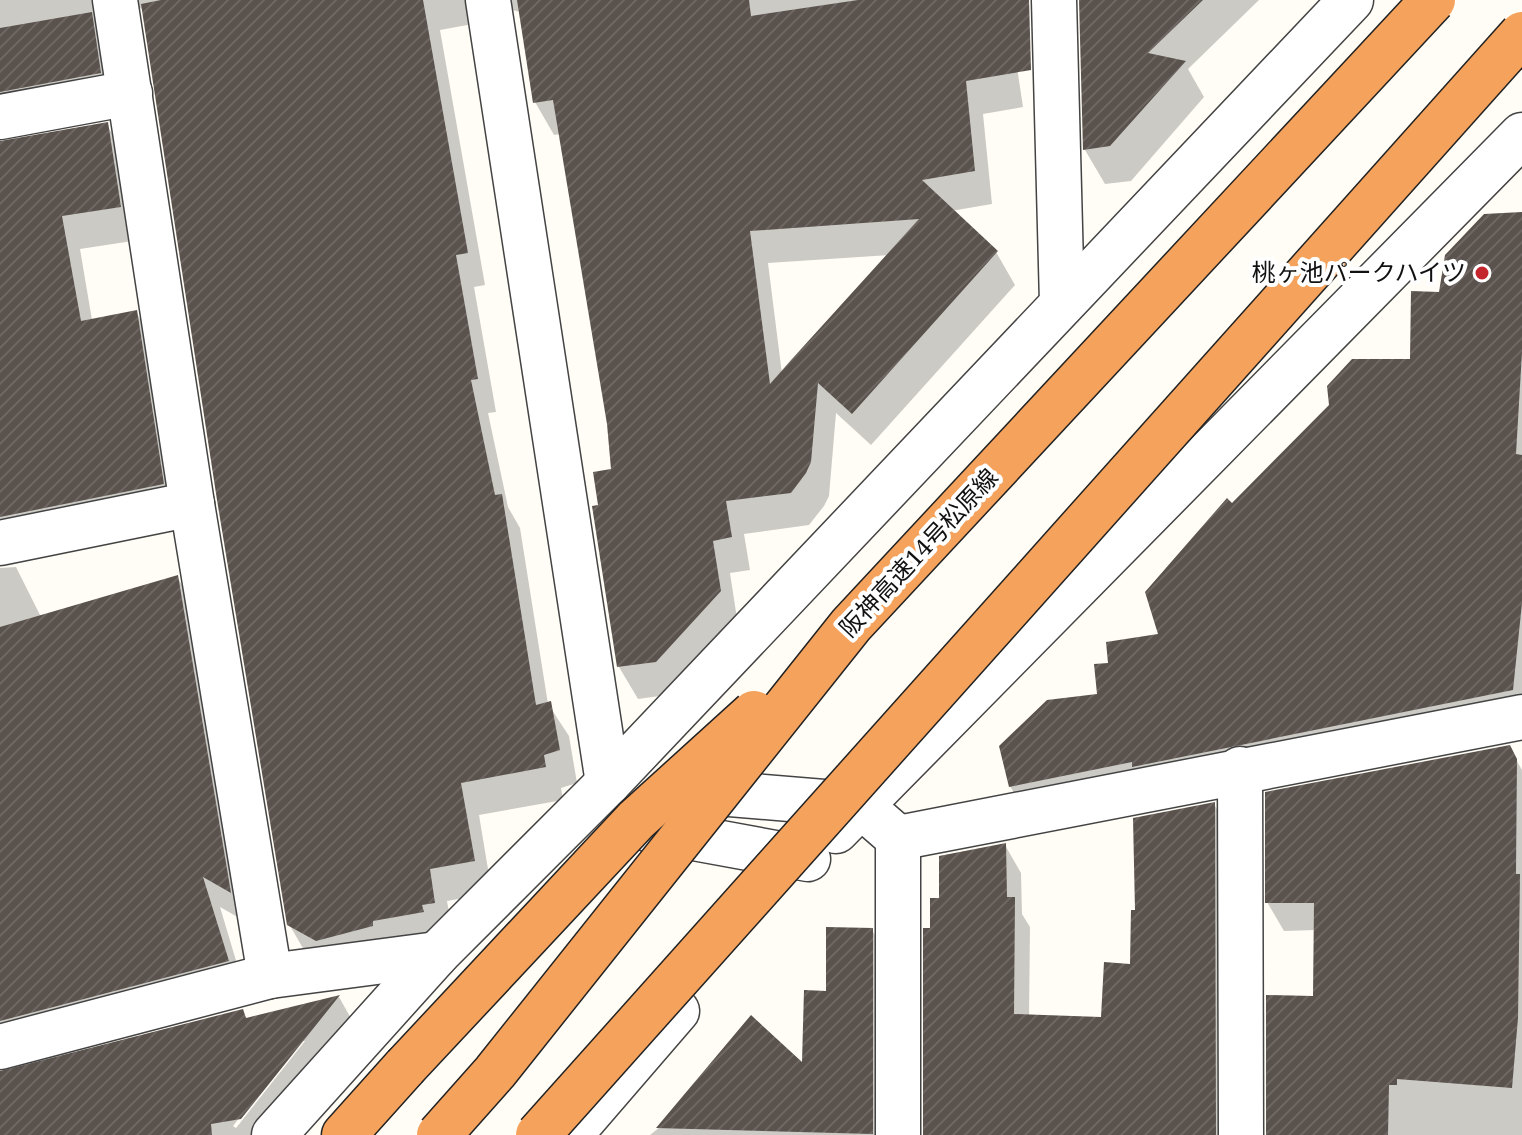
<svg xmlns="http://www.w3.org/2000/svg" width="1522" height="1135" viewBox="0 0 1522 1135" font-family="'Noto Serif','Noto Sans JP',serif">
<defs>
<pattern id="building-hatch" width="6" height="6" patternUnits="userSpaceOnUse" patternTransform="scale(2)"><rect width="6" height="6" fill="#5a524d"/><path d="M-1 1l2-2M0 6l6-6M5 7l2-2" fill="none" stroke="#6d6662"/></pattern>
</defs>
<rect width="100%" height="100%" fill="#fffdf5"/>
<!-- shadow -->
<g fill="#0003" fill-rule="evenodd">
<path d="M0,0H1000L1009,14L1023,107L983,114L992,204L951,211L996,252L1015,285L871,445L836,413L829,496L824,506L809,525L744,534L750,570L730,573L738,625L674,694L638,699L619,667L601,507L613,471L609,424L561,134L554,135L535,102L521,12L503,8L484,22L440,30L485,285L474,287L496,412L488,413L508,507L520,528L548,704L569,736L577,783L561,788L563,800L479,815L492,893L447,901L453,935L308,957L289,924L144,9L131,7L118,105L0,133ZM890,255L782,374L768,263Z"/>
<path d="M1081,0H1259L1188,69L1204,97L1131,181L1105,184L1085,150Z"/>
<path d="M107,125L126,157L139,240L80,249L92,320L136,312L155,345L181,517L0,560V142Z"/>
<path d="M1522,214V722L1028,817L1010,786L1100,696L1110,665L1160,636L1233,506L1412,361L1441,294Z"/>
<path d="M16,567L41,617L178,578L196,610L248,923L220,907L246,994L0,1063V568Z"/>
<path d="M1509,747L1522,770V1135H1268L1315,998L1316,930L1284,931L1267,902Z"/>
<path d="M1214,804L1230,832L1231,1135H950L932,930L941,900L1005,845L1021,873L1022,914L1030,927L1029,1017L1103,1019L1132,966L1137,912Z"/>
<path d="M872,930L893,967V1135H650L660,1127L804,1066L828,993Z"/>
<path d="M339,997L357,1029L272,1135H0V1073L242,1011L247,1020ZM300,1041H305L236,1128L233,1126Z"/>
</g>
<!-- building -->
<g fill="url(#building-hatch)" fill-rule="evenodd">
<path d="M161,0H423L468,253L456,255L478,379L471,380L495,495L502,494L536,705L551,701L560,750L544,755L546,767L461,783L475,861L430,869L435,903L422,905L424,912L373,921V926L316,941L287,925L217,500L141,4Z"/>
<path d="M517,0H749L751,16L858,0H1029L1031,70L966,81L975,171L922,180L998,251L852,414L818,383L811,462L806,473L791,493L726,501L732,537L713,541L721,591L656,662L617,667L592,506L598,505L593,472L611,469L607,424L553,100L533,103ZM919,219L792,359L770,384L750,231Z"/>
<path d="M1079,0H1203L1148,53L1186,61L1110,146L1083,150Z"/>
<path d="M92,12L101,73L0,92V28Z"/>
<path d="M108,122L121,207L62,216L81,321L137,310L164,484L0,517V141Z"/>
<path d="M1522,212V352L1516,454L1522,455V603L1513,690L1132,767V762L1009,787L999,746L1047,700L1097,694L1094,664L1108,663L1106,642L1158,634L1145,592L1227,498L1232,503L1329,405L1327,386L1352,359H1410L1411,291L1439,292L1445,255L1484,214Z"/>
<path d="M178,575L231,893L203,877L229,961L0,1021V627Z"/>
<path d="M1510,745L1517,759L1516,874H1520L1518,1018L1512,1088L1397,1079V1085H1389L1388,1135H1266V995L1313,996L1314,903H1265V792Z"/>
<path d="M1215,802L1216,1135H923V928H930V898H939V856L1006,843L1007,897H1015L1014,1014L1101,1017L1104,962L1130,964L1131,910H1135L1133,818Z"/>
<path d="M826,927L873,928V1134L656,1128L751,1015L802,1062L804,990L826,991Z"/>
<path d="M340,995L241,1119L211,1124L212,1135H0V1071L243,1009L246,1018Z"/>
</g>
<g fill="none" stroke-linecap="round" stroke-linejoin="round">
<defs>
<g id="minor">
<path d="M115,0L192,504L270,976"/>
<path d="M488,0L608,783"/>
<path d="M0,117L130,93"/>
<path d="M0,543L192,504"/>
<path d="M1240,769L1241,1135"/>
<path d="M682,790L860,805L898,838V1135"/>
<path d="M650,830L808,859"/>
<path d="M836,831L1522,135"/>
<path d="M898,838L1522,717"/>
<path d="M0,1047L270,976L437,954"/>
<path d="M274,1135L437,954L608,783L1351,0"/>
<path d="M570,1135L677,1011"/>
</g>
<path id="tertiary" d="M1054,0L1062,303"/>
<path id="motorway" d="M344,1135L405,1067"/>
</defs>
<!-- minor casing -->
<use href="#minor" stroke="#444" stroke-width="47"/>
<!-- tertiary casing -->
<use href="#tertiary" stroke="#444" stroke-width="47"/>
<!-- motorway casing -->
<use href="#motorway" stroke="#222" stroke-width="47"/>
<!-- minor -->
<use href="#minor" stroke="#fff" stroke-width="44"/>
<!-- tertiary -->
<use href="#tertiary" stroke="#fff" stroke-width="44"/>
<!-- motorway -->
<use href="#motorway" stroke="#f5a25d" stroke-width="44"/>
<defs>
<g id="motorway-bridge">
<path d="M405,1067L636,820L754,713"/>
<path d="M439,1135L495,1072L851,625L1433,0"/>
<path d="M538,1135L1522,34"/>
</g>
</defs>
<!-- motorway-bridge casing -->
<use href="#motorway-bridge" stroke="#222" stroke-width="47" stroke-linecap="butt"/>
<!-- motorway-bridge -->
<use href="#motorway-bridge" stroke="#f5a25d" stroke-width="44"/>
</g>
<!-- markers -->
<circle fill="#c4262e" stroke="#fff" stroke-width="3" cx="1482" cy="273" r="8"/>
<g text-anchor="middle" stroke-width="8" stroke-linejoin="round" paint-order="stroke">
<!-- poi labels -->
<g font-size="24" fill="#111" stroke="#fff" text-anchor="end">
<text x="1466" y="281">桃ヶ池パークハイツ</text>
</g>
<!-- street labels -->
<g font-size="24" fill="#111" stroke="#fff">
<text transform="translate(919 553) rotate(-47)" y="8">阪神高速14号松原線</text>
</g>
</g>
</svg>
